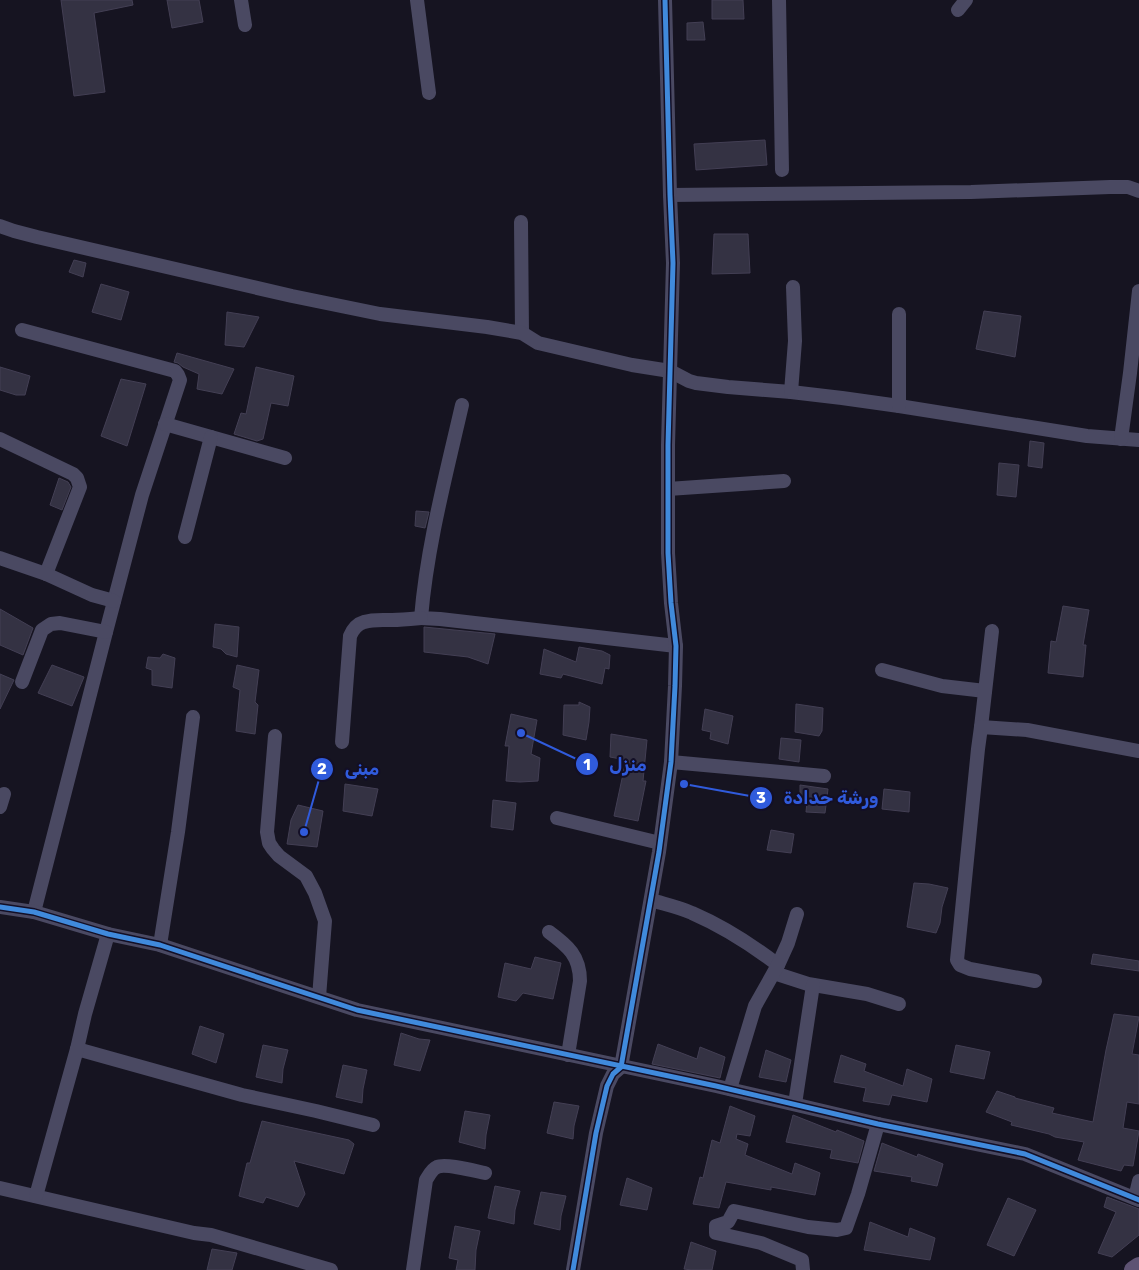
<svg xmlns="http://www.w3.org/2000/svg" width="1139" height="1270" viewBox="0 0 1139 1270" font-family="Rubik,Vazirmatn,sans-serif">
<rect width="100%" height="100%" fill="#161421"/>
<!-- building -->
<g fill="#343243" stroke="#433f54">
<path d="M61,0H132L133,5L94,13L105,92L74,96Z"/>
<path d="M167,0H199L203,22L172,28Z"/>
<path d="M712,0H743L744,19H712Z"/>
<path d="M703,22L705,40H687V23Z"/>
<path d="M765,140L767,165L696,170L694,144Z"/>
<path d="M714,234H748L750,273L712,274Z"/>
<path d="M74,260L86,263L83,277L69,272Z"/>
<path d="M101,284L129,292L121,320L92,312Z"/>
<path d="M984,311L1021,316L1015,357L976,349Z"/>
<path d="M227,312L259,317L244,347L225,345Z"/>
<path d="M177,353L234,369L222,394L197,389L199,374L183,367L178,363L174,362Z"/>
<path d="M0,367L30,376L25,395H16L0,390Z"/>
<path d="M256,367L294,376L288,406L271,403L263,439L257,441L234,434L241,413L246,414Z"/>
<path d="M121,379L146,384L127,446L101,436Z"/>
<path d="M1030,441L1044,443L1042,468L1028,466Z"/>
<path d="M999,463L1019,465L1016,497L997,495Z"/>
<path d="M59,478L68,482L71,487L62,510L50,505Z"/>
<path d="M416,511L429,512L425,528L415,526Z"/>
<path d="M1063,606L1089,610L1083,645H1086L1083,677L1048,673L1051,641L1056,642Z"/>
<path d="M0,609L33,628L23,655L0,645Z"/>
<path d="M215,624L239,627L237,657L226,654L221,649L213,647Z"/>
<path d="M424,627L495,634L488,664L468,657L424,652Z"/>
<path d="M579,647L602,651L610,655L609,669L605,668L602,684L563,674L561,678L540,674L544,649L576,662Z"/>
<path d="M163,654L175,658L172,688L152,685V670L146,668L148,657L160,658Z"/>
<path d="M52,665L84,677L72,706L38,693Z"/>
<path d="M237,665L259,670L255,702L258,705L255,734L236,731L240,690L233,687Z"/>
<path d="M0,674L14,680L0,709Z"/>
<path d="M579,702L590,707L589,722L586,740L563,735L564,705H579Z"/>
<path d="M796,704L823,708L822,731L819,736L795,732Z"/>
<path d="M705,709L733,716L728,744L710,739L711,732L702,730Z"/>
<path d="M511,714L537,720L531,754L540,758L538,781L520,782L506,781L509,746H505Z"/>
<path d="M611,734L647,740L643,781H646L638,821L614,816L626,760L610,757Z"/>
<path d="M781,738L801,740L799,762L779,759Z"/>
<path d="M345,784L378,789L372,816L343,811Z"/>
<path d="M800,785L828,789L825,813L806,812L807,802L800,800Z"/>
<path d="M884,789L910,792L909,812L882,809Z"/>
<path d="M493,800L516,803L513,830L491,827Z"/>
<path d="M298,805L323,811L317,847L287,844L291,820Z"/>
<path d="M771,830L794,834L791,853L767,850Z"/>
<path d="M914,883L929,884L948,888L942,907L940,923L936,933L907,927Z"/>
<path d="M1093,954L1139,961V971L1091,964Z"/>
<path d="M535,957L561,963L553,999L523,993L516,1001L498,997L505,963L531,969Z"/>
<path d="M1114,1014L1139,1017L1132,1054L1139,1055V1104L1127,1102L1123,1128L1139,1131L1133,1166L1124,1165L1121,1171L1078,1160L1084,1142L1055,1137L1049,1134L1011,1125L1012,1122L986,1112L997,1091L1015,1097V1098L1054,1108L1052,1113L1093,1122L1106,1050Z"/>
<path d="M200,1026L224,1034L216,1063L192,1054Z"/>
<path d="M401,1033L419,1039L430,1040L420,1071L394,1065Z"/>
<path d="M658,1044L697,1059L700,1047L725,1057L720,1078L652,1064Z"/>
<path d="M263,1045L288,1050L283,1069L282,1083L256,1077Z"/>
<path d="M956,1045L990,1052L984,1079L950,1072Z"/>
<path d="M766,1050L791,1060L786,1082L759,1077Z"/>
<path d="M841,1055L866,1064L864,1071L903,1086L907,1069L932,1079L927,1102L892,1095L889,1105L863,1101L866,1088L834,1082Z"/>
<path d="M343,1065L367,1070L363,1089L362,1103L336,1097Z"/>
<path d="M554,1102L579,1106L574,1126L573,1139L547,1133Z"/>
<path d="M730,1106L755,1116L750,1136L737,1134L736,1139L748,1144L745,1155L792,1174L795,1163L820,1173L815,1195L771,1187V1190L726,1182L719,1208L693,1204L700,1177L703,1178L712,1140L720,1143Z"/>
<path d="M465,1111L490,1115L486,1135L485,1149L459,1142Z"/>
<path d="M793,1115L836,1132L837,1130L864,1141L858,1163L830,1158L832,1150L786,1142Z"/>
<path d="M262,1121L289,1127L349,1140L354,1144L344,1174L294,1161L305,1194L298,1207L266,1197L263,1203L239,1196L247,1163H250Z"/>
<path d="M882,1143L917,1157L918,1154L943,1164L937,1186L911,1181L912,1177L874,1171Z"/>
<path d="M627,1178L652,1188L647,1210L620,1205Z"/>
<path d="M495,1186L520,1191L515,1210L514,1224L488,1218Z"/>
<path d="M541,1192L566,1196L561,1216L560,1230L534,1224Z"/>
<path d="M1107,1197L1139,1209V1235L1112,1257L1098,1253L1116,1212L1104,1207Z"/>
<path d="M1008,1198L1036,1210L1014,1256L987,1245Z"/>
<path d="M870,1222L908,1237L910,1228L935,1238L930,1260L864,1250Z"/>
<path d="M455,1226L480,1231L476,1250L475,1270H456L458,1260L449,1258Z"/>
<path d="M691,1242L716,1251L712,1270H692L684,1269Z"/>
<path d="M212,1249L237,1253L232,1270H207Z"/>
</g>
<g fill="none" stroke-linecap="round" stroke-linejoin="round">
<!-- minor -->
<g stroke="#4a4962" stroke-width="14">
<path d="M241,0L245,25"/>
<path d="M417,0L429,93"/>
<path d="M779,0L782,170"/>
<path d="M958,10L966,0"/>
<path d="M670,195L971,192L1110,187H1128L1139,191"/>
<path d="M521,222L522,333"/>
<path d="M0,226L14,231L37,237L292,296L380,314L487,327L522,333L538,343L632,365L670,371L689,381L696,383L728,387L791,392L842,398L899,406L1087,436L1139,440"/>
<path d="M22,330L175,371L178,375L180,380L142,495L106,632L34,912"/>
<path d="M791,392L795,341L793,287"/>
<path d="M462,405C446,475 427,546 421,618L440,619L676,646"/>
<path d="M899,406V314"/>
<path d="M165,424L285,458"/>
<path d="M0,439L73,474L77,478L80,487L46,574"/>
<path d="M1121,439L1130,373L1139,291"/>
<path d="M668,489L784,481"/>
<path d="M185,537L211,437"/>
<path d="M0,558L46,574L92,595L114,601"/>
<path d="M882,670L942,686L985,691"/>
<path d="M22,682L42,630L51,624L60,623L106,632"/>
<path d="M981,727L992,631"/>
<path d="M275,736L267,832L269,843L273,849L279,856L306,876L315,893L325,921L319,997"/>
<path d="M342,742L350,636C353,629 357,624 364,622C373,619 383,620 392,620C402,620 411,619 421,618"/>
<path d="M671,762L824,776"/>
<path d="M0,807L4,794"/>
<path d="M557,818L660,843"/>
<path d="M651,900C664,904 679,907 692,913C722,926 752,945 778,965"/>
<path d="M0,907L34,912L108,934L160,945L357,1010L716,1086L878,1124L1025,1154L1139,1200"/>
<path d="M549,932C568,946 580,956 580,981L568,1055"/>
<path d="M160,945L178,832L193,717"/>
<path d="M774,973L808,984L867,994L899,1004"/>
<path d="M1035,981L970,969L960,965L957,960L978,749L981,727L1027,730L1139,751"/>
<path d="M77,1049L242,1095L316,1111L373,1125"/>
<path d="M730,1089L755,1006L778,965L788,943L797,914"/>
<path d="M795,1104L813,985"/>
<path d="M0,1188L194,1233L211,1235L331,1270"/>
<path d="M36,1196L77,1049L85,1014L108,934"/>
<path d="M1135,1198L1139,1181"/>
<path d="M413,1270L426,1180C429,1175 432,1169 437,1167C445,1163 475,1171 485,1173"/>
<path d="M573,1270L596,1133L607,1086L613,1074L621,1067L659,852L671,762L675,686L676,646L671,603L668,553V445L673,263L670,195L665,0"/>
<path d="M803,1270L802,1260L761,1243L716,1233V1226L728,1222L734,1211L808,1227L837,1230L846,1228L858,1194L878,1124"/>
</g>
<!-- major -->
<path stroke="#5e5373" stroke-width="18" d="M1133,1270L1139,1266"/>
<defs>
<g id="cycleway">
<path d="M0,907L34,912L108,934L160,945L357,1010L716,1086L878,1124L1025,1154L1139,1200"/>
<path d="M573,1270L596,1133L607,1086L613,1074L621,1067L659,852L671,762L675,686L676,646L671,603L668,553V445L673,263L670,195L665,0"/>
</g>
</defs>
<!-- cycleway casing -->
<use href="#cycleway" stroke="#130f26" stroke-width="8"/>
<!-- cycleway -->
<use href="#cycleway" stroke="#408adc" stroke-width="5"/>
</g>
<!-- callouts -->
<path fill="none" stroke="#305bdc" stroke-width="2" d="M521 733L587 764M304 832L322 769M684 784L761 798"/>
<g fill="#305bdc" stroke="#130f26" stroke-width="2">
<circle cx="521" cy="733" r="5"/>
<circle cx="304" cy="832" r="5"/>
<circle cx="684" cy="784" r="5"/>
<circle cx="587" cy="764" r="12"/>
<circle cx="322" cy="769" r="12"/>
<circle cx="761" cy="798" r="12"/>
</g>
<g font-size="15" text-anchor="middle" font-weight="bold" fill="#fff">
<text x="587" y="770">1</text>
<text x="322" y="774">2</text>
<text x="761" y="803">3</text>
</g>
<g font-size="18" text-anchor="middle" font-weight="bold" fill="#305bdc" stroke="#130f26" stroke-width="4" stroke-linejoin="round" paint-order="stroke">
<text x="628" y="771">منزل</text>
<text x="362" y="775">مبنى</text>
<text x="831" y="804">ورشة حدادة</text>
</g>
</svg>
